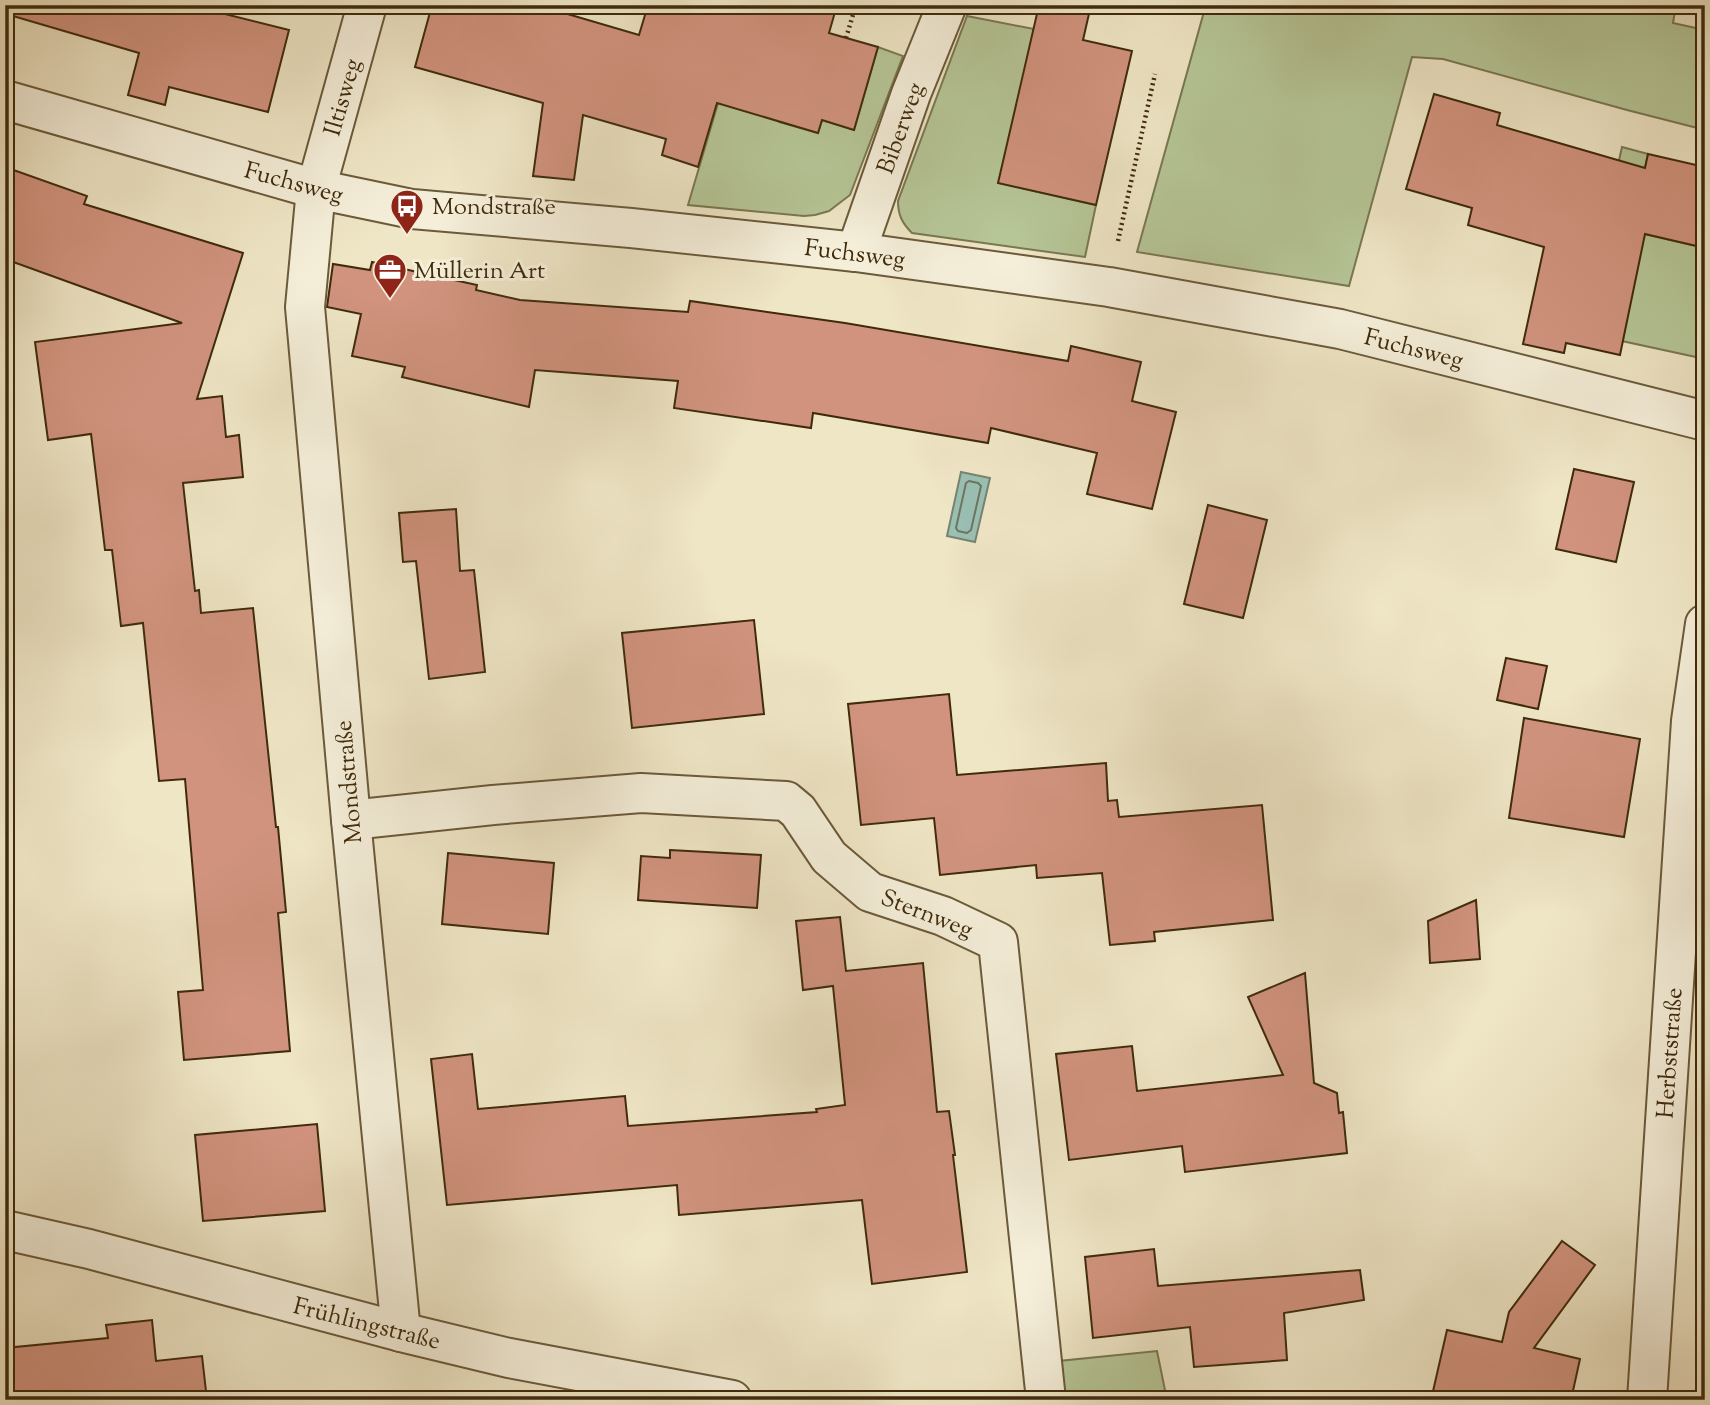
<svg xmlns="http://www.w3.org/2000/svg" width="1710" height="1405" viewBox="0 0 1710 1405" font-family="'Sorts Mill Goudy',serif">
<rect width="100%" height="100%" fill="#efe6c6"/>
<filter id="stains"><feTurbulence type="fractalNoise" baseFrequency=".00286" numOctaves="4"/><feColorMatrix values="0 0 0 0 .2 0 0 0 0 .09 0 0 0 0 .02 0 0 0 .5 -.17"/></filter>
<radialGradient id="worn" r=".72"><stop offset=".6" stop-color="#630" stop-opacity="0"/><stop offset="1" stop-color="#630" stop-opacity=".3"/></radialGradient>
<!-- green -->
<g fill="#b6c697" stroke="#7a7852" stroke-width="2">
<path d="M747,5L779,122L818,133L822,120L854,130L878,47L903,56L850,195L829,211L815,215L804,216L688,205Z"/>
<path d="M1197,5H1676L1673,23L1705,30V130L1627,110L1443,59L1412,57L1349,286L1137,252L1205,8Z"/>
<path d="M967,16L1034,29L999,183L1096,205L1085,257L912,233C902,223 898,215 898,201Z"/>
<path d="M1622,147L1648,154L1631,231L1705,248V359L1622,341L1588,297Z"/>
<path d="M1157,1351L1167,1400H1064L1059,1361Z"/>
</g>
<!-- water -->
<path fill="#9ac0b4" stroke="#768471" stroke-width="2" d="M961,472L990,478L975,542L947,536Z"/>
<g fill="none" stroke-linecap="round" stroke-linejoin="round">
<!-- shore -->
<path stroke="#6c7660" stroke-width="2" d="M969,481L978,483L981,486L971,530L967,533L958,531L956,528L966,483Z"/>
</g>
<!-- building -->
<g fill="#d1937e" stroke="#3f2b0c" stroke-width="2">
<path d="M15,5H189L289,30L268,112L169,87L165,105L128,95L139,53L13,16Z"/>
<path d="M432,5H537L639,35L648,5H837L829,33L878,47L854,130L822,120L818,133L717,103L698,167L662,155L666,139L583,115L574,180L533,176L543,103L415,67Z"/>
<path d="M1039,5H1091L1083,40L1132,51L1096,205L998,183Z"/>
<path d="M1434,94L1500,113L1497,125L1645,168L1648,154L1705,167V248L1645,234L1620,355L1566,343L1564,353L1523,344L1544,247L1468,225L1472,208L1406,189Z"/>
<path d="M5,167L87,196L84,204L243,253L197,399L222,396L226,437L239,435L243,477L183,483L195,591L199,590L201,613L253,608L276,827H278L286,912L278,913L290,1051L184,1060L178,992L203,990L185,779L159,781L143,623L121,626L112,550H105L91,434L48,440L35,342L182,323L5,259Z"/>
<path d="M372,262L477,285L476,290L520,300L688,312L690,301L845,323L1068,361L1071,346L1141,362L1132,401L1176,412L1152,509L1087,494L1097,453L991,428L988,443L813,413L811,428L674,408L678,381L535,370L529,407L402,377L405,367L352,356L361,314L327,307L333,264L370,270Z"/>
<path d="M1574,469L1634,482L1616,562L1556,549Z"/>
<path d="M1208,505L1267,520L1243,618L1184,604Z"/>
<path d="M456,509L460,571L474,570L485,672L429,679L416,561L403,562L399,513Z"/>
<path d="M754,620L764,714L632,728L622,633Z"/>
<path d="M1506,658L1547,666L1538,709L1497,700Z"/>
<path d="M949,694L957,775L1106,763L1108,801L1117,800L1119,817L1262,805L1273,920L1154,932L1155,941L1110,945L1102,873L1037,878L1036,865L940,875L934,818L861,825L848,704Z"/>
<path d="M1524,718L1640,739L1624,837L1509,818Z"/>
<path d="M670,850L761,855L757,908L638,900L641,856L670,858Z"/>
<path d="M448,853L554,863L548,934L442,924Z"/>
<path d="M1476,900L1480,959L1430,963L1428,921Z"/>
<path d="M840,917L846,971L923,963L937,1112L949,1111L955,1155H953L967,1272L872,1284L862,1200L679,1215L677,1185L447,1205L431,1059L472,1054L478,1109L625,1096L628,1126L817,1112L816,1109L845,1105L833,986L803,990L796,921Z"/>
<path d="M1305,973L1314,1083L1337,1093L1339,1113L1343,1112L1347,1153L1185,1172L1182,1146L1069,1160L1056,1054L1132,1046L1137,1091L1283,1075L1248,997Z"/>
<path d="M317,1124L325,1211L203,1221L195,1135Z"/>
<path d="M1562,1241L1595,1265L1534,1348L1580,1359L1571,1400H1431L1447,1330L1502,1342L1509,1312Z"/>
<path d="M1154,1249L1158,1286L1360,1270L1364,1300L1284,1313L1287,1360L1194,1367L1190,1327L1093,1338L1085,1257Z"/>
<path d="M152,1320L156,1361L202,1356L207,1400H5V1348L108,1338L106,1325Z"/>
</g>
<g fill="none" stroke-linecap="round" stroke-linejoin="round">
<defs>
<g id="minor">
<path d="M367,5L316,189L305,307L351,820L401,1332"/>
<path d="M5,100L316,189L412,209L631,228L856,252L1109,287L1340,329L1705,421"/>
<path d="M856,252L911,94L947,5"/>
<path d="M351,820L493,805L641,793L786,801L798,811L829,857L870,892L943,916L998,942L1046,1400"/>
<path d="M5,1230L89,1249L401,1332L509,1358L732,1400"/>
<path d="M1647,1400L1691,721L1705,624"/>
</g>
</defs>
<!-- minor casing -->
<use href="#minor" stroke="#6b5a3a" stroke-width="42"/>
<!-- path -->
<g stroke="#3f2b0c" stroke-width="4.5" stroke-dasharray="2 3.5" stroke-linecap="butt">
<path d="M846,38L855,8"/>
<path d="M1118,241L1155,74"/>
</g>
<!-- minor -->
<use href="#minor" stroke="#f5efda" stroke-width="38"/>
</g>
<!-- icons -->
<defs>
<symbol id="bus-pin" viewBox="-11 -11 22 30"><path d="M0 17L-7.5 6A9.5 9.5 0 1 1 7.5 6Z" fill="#8f2418" stroke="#f5efda"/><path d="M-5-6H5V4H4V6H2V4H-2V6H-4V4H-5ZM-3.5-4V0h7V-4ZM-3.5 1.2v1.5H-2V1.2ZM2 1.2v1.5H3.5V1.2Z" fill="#fff"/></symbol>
<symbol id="office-pin" viewBox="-11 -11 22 30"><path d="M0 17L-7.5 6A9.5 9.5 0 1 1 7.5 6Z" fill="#8f2418" stroke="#f5efda"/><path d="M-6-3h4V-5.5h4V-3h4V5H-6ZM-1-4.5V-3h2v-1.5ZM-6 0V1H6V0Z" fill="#fff"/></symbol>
</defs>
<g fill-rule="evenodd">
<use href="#bus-pin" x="388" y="187" width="38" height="52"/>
<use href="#office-pin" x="371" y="251" width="38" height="52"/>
</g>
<g text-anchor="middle" stroke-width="6" stroke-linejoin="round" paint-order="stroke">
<!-- street labels -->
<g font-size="24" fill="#3f2b0c" stroke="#f5efda">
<text transform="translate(342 97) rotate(-74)" y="8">Iltisweg</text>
<text transform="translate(900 128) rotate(-70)" y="8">Biberweg</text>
<text transform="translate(294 182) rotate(15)" y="8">Fuchsweg</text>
<text transform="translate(855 253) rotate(7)" y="8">Fuchsweg</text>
<text transform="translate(1414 348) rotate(14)" y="8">Fuchsweg</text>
<text transform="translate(348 782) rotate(-95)" y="8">Mondstraße</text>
<text transform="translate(927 913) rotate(21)" y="8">Sternweg</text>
<text transform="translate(1669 1053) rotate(-86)" y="8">Herbststraße</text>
<text transform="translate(367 1323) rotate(14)" y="8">Frühlingstraße</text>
</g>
<!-- poi labels -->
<g font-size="24" fill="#3f2b0c" stroke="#f5efda" text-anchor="start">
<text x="432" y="214">Mondstraße</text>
<text x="414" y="278">Müllerin Art</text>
</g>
</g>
<!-- margin -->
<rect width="1710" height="1405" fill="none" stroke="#efe6c6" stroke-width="28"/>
<rect x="7" y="7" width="1696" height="1391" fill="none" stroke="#3f2b0c" stroke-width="3.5"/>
<rect x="14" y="14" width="1682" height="1377" fill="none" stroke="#3f2b0c" stroke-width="2"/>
<rect width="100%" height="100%" filter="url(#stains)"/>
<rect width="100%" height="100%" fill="url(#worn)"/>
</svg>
